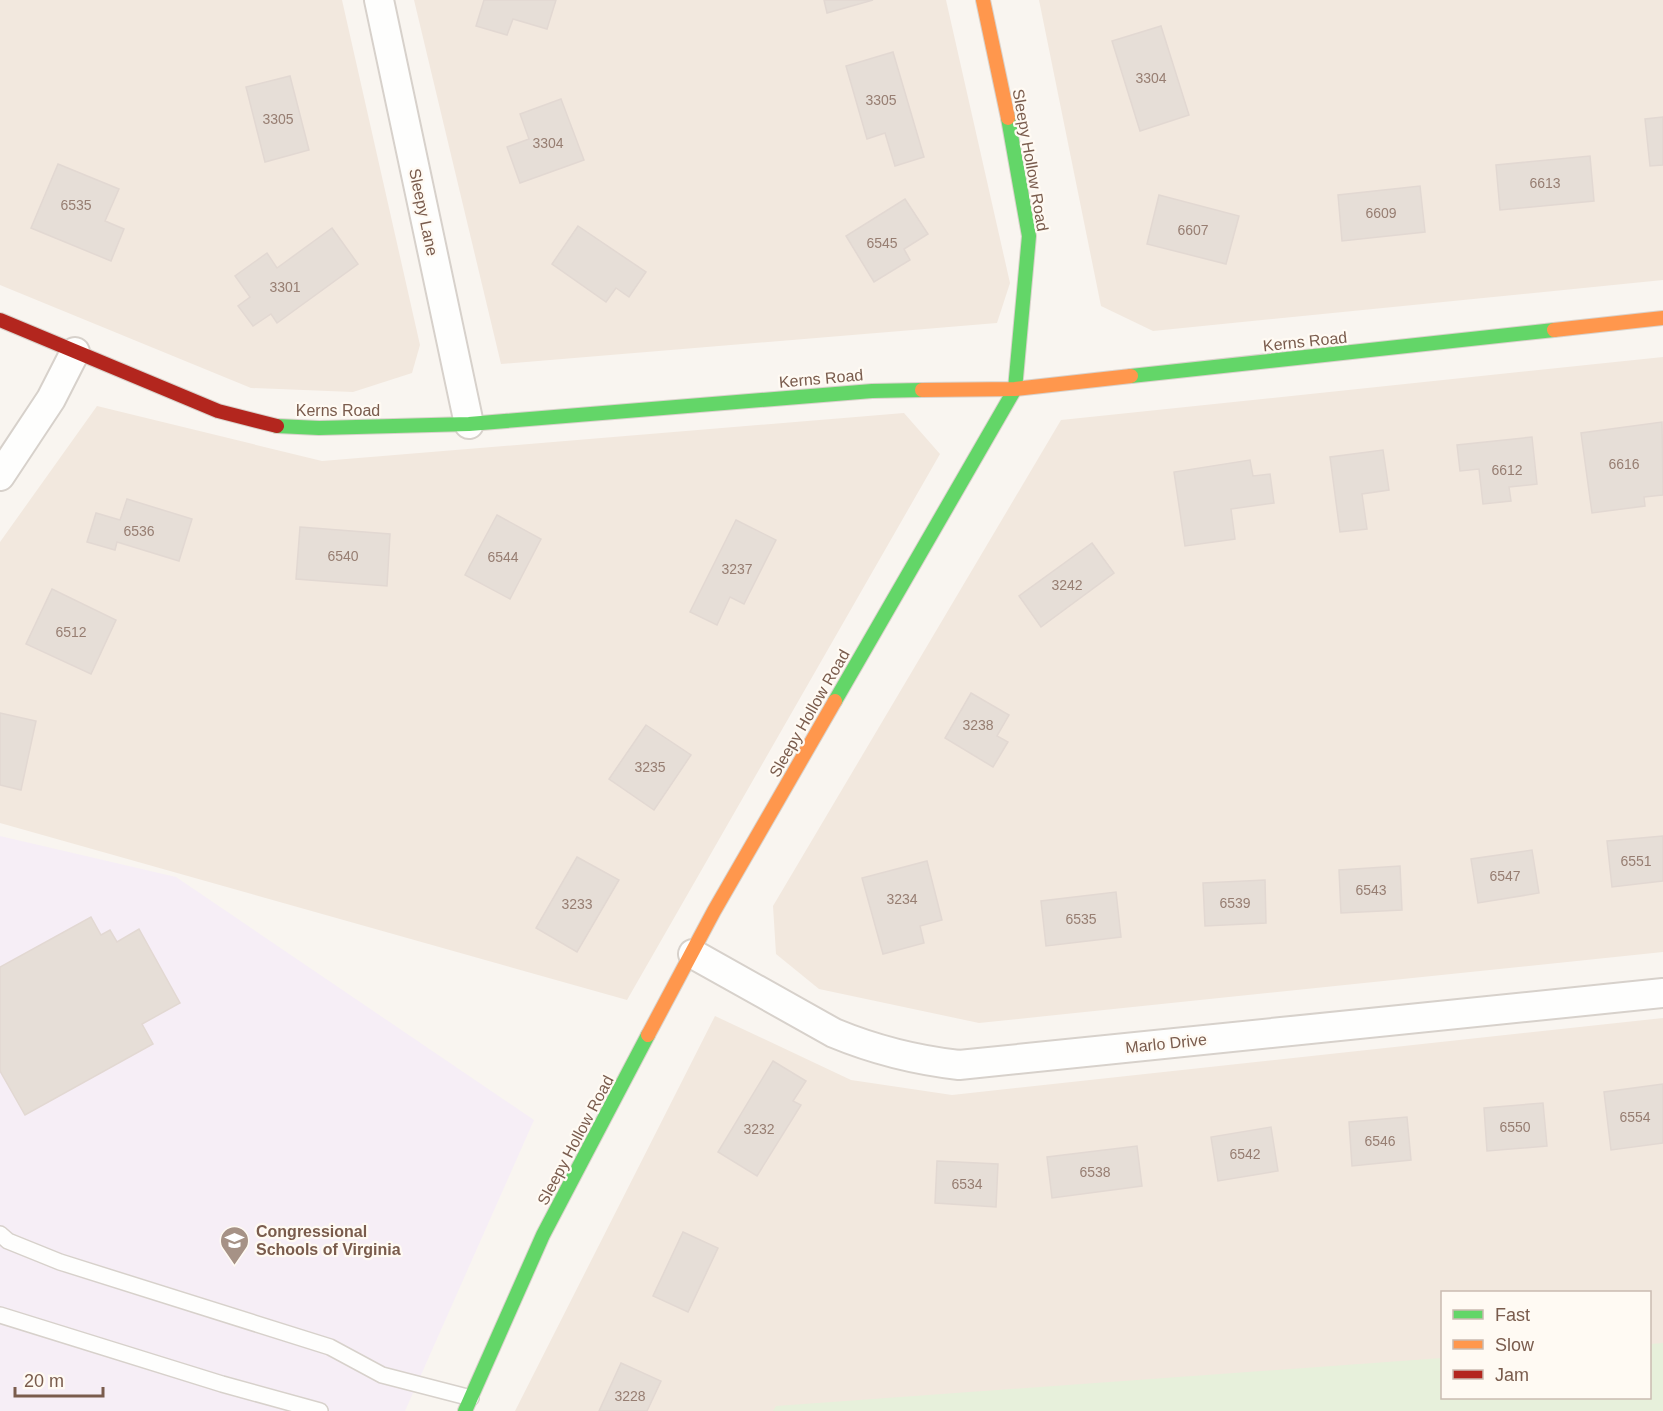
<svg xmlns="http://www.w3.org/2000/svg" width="1663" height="1411" viewBox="0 0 1663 1411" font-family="Arial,sans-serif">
<rect width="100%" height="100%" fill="#f9f5f0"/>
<!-- residential -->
<g fill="#f2e8de">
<path d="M0,0H342L420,345L412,373L353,392L251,388L0,285Z"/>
<path d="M414,0H946L1010,283L997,323L501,364Z"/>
<path d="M1039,0H1663V280L1153,331L1101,306Z"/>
<path d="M1663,357V952L979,1023L819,989L776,954L773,906L1061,420Z"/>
<path d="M97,406L322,461L904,413L940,454L627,1000L0,823V542Z"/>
<path d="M715,1016L851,1080L952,1095L1663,1018V1364L1650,1365V1292H1442V1387L1213,1411H515Z"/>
</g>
<!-- education -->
<path fill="#f6eef6" d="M0,836L176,877L534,1120L405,1411H0Z"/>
<!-- green -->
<path fill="#e7f0db" d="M1663,1343V1411H773L776,1406L1442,1358V1398H1650V1344Z"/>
<!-- building -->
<g fill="#e6ded7" stroke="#e2d8d2" stroke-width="1.5">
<path d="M484,0H556L547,29L513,19L507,35L476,26Z"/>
<path d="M824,0H873L827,13Z"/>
<path d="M1161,26L1189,115L1140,131L1112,41Z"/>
<path d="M893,52L924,157L895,166L885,133L867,139L846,66Z"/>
<path d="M290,76L309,150L265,162L246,87Z"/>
<path d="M561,99L584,160L520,183L507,147L529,139L520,114Z"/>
<path d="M1663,117V165L1650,166L1645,119Z"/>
<path d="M1590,156L1594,201L1500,210L1496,165Z"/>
<path d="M58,164L119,189L105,221L124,229L111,261L31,228Z"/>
<path d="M1420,186L1425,232L1342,241L1338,195Z"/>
<path d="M1159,195L1239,216L1226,264L1147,244Z"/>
<path d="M905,199L928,234L904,249L910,260L874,282L846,236Z"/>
<path d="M578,226L646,272L629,297L616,288L606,302L552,264Z"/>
<path d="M332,228L358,264L277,323L271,314L253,326L238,306L250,297L235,276L267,253L277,268Z"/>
<path d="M1662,422L1663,495L1644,497L1645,506L1592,513L1581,433Z"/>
<path d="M1532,437L1537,484L1509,487L1511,501L1483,504L1479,469L1460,471L1457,445Z"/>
<path d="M1383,450L1389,490L1362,494L1367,529L1340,532L1330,457Z"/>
<path d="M1250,460L1253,476L1270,474L1274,503L1231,509L1235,539L1185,546L1174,472Z"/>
<path d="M127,499L192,519L179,561L117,542L115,550L87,542L96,513L120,520Z"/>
<path d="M497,515L541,539L510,599L465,575Z"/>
<path d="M736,520L776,540L744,604L730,597L717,625L690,612Z"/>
<path d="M300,527L390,534L387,586L296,579Z"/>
<path d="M1092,543L1114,573L1041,627L1019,596Z"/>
<path d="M52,589L116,620L91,674L26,644Z"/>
<path d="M971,693L1009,715L997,736L1008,742L993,767L945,738Z"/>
<path d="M0,713L36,721L21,790L0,785Z"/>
<path d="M646,725L691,755L654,810L609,779Z"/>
<path d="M1663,836V881L1612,887L1607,841Z"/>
<path d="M1532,850L1539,893L1478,903L1471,859Z"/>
<path d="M577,857L619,880L577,952L536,928Z"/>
<path d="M927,861L942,920L920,926L924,943L883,954L862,878Z"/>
<path d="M1400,866L1402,910L1341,913L1339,870Z"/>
<path d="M1265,880L1266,923L1205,926L1203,883Z"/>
<path d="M1116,892L1121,937L1046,946L1041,901Z"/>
<path d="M91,917L101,935L110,930L117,942L139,929L180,1003L142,1024L153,1044L25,1115L0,1071V967Z"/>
<path d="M773,1061L806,1081L793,1101L801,1105L757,1176L718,1152Z"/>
<path d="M1663,1084V1143L1611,1150L1604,1092Z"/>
<path d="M1543,1103L1547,1146L1487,1151L1484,1108Z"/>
<path d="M1407,1117L1411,1160L1352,1166L1349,1122Z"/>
<path d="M1271,1127L1278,1171L1218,1181L1211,1137Z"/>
<path d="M1137,1146L1142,1186L1052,1198L1047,1157Z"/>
<path d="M937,1161L998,1164L996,1207L935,1203Z"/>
<path d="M683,1232L718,1248L688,1312L653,1296Z"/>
<path d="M621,1363L661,1381L647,1411H599Z"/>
</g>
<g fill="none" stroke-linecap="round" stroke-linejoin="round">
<defs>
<g id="lane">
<path d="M0,1234L8,1241L60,1262L330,1347L382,1375L471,1398"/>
<path d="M0,1315L222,1384L320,1411"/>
</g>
<g id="street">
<path d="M379,0L469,424"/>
<path d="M0,476L51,399L75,352"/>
<path d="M693,954L834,1033C875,1050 915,1060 959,1065L1663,993"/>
</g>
<g id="fast">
<path d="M1131,376L1554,330"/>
<path d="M277,426L319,428L469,424L872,391L922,390"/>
<path d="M835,701L1015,389L1029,236L1008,118"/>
<path d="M465,1411L543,1235L648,1035"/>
</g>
<g id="slow">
<path d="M983,0L1008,118"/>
<path d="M1554,330L1663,318"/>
<path d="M922,390L1015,389L1131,376"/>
<path d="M648,1035L714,911L835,701"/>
</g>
<path id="jam" d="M0,320L218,411L277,426"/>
</defs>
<!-- lane casing -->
<use href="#lane" stroke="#d7d1cb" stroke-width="18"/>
<!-- street casing -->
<use href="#street" stroke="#d7d1cb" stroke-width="32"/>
<!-- fast casing -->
<use href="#fast" stroke="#d9d2cb" stroke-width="16"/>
<!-- slow casing -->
<use href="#slow" stroke="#d9d2cb" stroke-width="16"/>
<!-- jam casing -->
<use href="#jam" stroke="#d9d2cb" stroke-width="16"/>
<!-- lane -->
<use href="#lane" stroke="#fefefd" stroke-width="15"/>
<!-- street -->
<use href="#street" stroke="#fefefd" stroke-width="28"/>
<!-- fast -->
<use href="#fast" stroke="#63d668" stroke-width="14"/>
<!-- slow -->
<use href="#slow" stroke="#ff974d" stroke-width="14"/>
<!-- jam -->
<use href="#jam" stroke="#b3261e" stroke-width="14"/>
</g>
<!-- icons -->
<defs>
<symbol id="school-pin" viewBox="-11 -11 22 30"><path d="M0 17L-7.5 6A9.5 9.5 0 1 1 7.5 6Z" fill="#a69286" stroke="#fffaf3"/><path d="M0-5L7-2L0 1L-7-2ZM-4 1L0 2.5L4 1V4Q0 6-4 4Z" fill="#fff"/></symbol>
</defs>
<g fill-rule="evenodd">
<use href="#school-pin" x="218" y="1224" width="33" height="45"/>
</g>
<g text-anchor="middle" stroke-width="4.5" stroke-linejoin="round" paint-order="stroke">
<!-- number labels -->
<g font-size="14" fill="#977e72">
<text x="1151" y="83">3304</text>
<text x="881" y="105">3305</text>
<text x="278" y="124">3305</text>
<text x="548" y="148">3304</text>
<text x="1545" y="188">6613</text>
<text x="76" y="210">6535</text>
<text x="1381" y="218">6609</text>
<text x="1193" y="235">6607</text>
<text x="882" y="248">6545</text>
<text x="285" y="292">3301</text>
<text x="1624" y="469">6616</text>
<text x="1507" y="475">6612</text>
<text x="139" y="536">6536</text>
<text x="343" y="561">6540</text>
<text x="503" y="562">6544</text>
<text x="737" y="574">3237</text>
<text x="1067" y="590">3242</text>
<text x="71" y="637">6512</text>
<text x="978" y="730">3238</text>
<text x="650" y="772">3235</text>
<text x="1636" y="866">6551</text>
<text x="1505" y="881">6547</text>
<text x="1371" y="895">6543</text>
<text x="902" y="904">3234</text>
<text x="1235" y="908">6539</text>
<text x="577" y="909">3233</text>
<text x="1081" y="924">6535</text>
<text x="1635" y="1122">6554</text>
<text x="1515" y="1132">6550</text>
<text x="759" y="1134">3232</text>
<text x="1380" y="1146">6546</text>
<text x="1245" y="1159">6542</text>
<text x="1095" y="1177">6538</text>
<text x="967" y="1189">6534</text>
<text x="630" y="1401">3228</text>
</g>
<!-- street labels -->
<g font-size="16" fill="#7a5c4d" stroke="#fffaf3">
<text transform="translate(1031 160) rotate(80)" y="6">Sleepy Hollow Road</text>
<text transform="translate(424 212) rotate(78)" y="6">Sleepy Lane</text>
<text transform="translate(1305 341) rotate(-6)" y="6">Kerns Road</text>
<text transform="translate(821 378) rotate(-5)" y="6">Kerns Road</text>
<text x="338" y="416">Kerns Road</text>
<text transform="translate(809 713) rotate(-60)" y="6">Sleepy Hollow Road</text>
<text transform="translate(1166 1043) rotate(-6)" y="6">Marlo Drive</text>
<text transform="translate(575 1140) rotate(-62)" y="6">Sleepy Hollow Road</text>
</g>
<!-- poi labels -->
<g font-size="16" font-weight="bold" fill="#7a5c4d" stroke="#fffaf3" text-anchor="start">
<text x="256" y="1237">Congressional<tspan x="256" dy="18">Schools of Virginia</tspan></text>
</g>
</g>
<!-- legend -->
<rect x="1441" y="1291" width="210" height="108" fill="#fffaf3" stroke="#cabbb1" stroke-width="1.5"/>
<rect x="1453" y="1310" width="30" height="9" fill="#63d668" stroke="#cabbb1" stroke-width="1.5"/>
<text x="1495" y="1321" font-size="18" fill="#7a5c4d">Fast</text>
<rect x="1453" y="1340" width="30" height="9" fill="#ff974d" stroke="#cabbb1" stroke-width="1.5"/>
<text x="1495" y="1351" font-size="18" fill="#7a5c4d">Slow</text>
<rect x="1453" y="1370" width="30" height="9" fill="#b3261e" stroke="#cabbb1" stroke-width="1.5"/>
<text x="1495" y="1381" font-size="18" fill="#7a5c4d">Jam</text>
<!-- scale -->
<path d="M15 1387v9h88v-9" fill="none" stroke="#7a5c4d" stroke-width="3"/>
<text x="24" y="1387" font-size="18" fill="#7a5c4d" stroke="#fffaf3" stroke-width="4.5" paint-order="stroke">20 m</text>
</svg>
